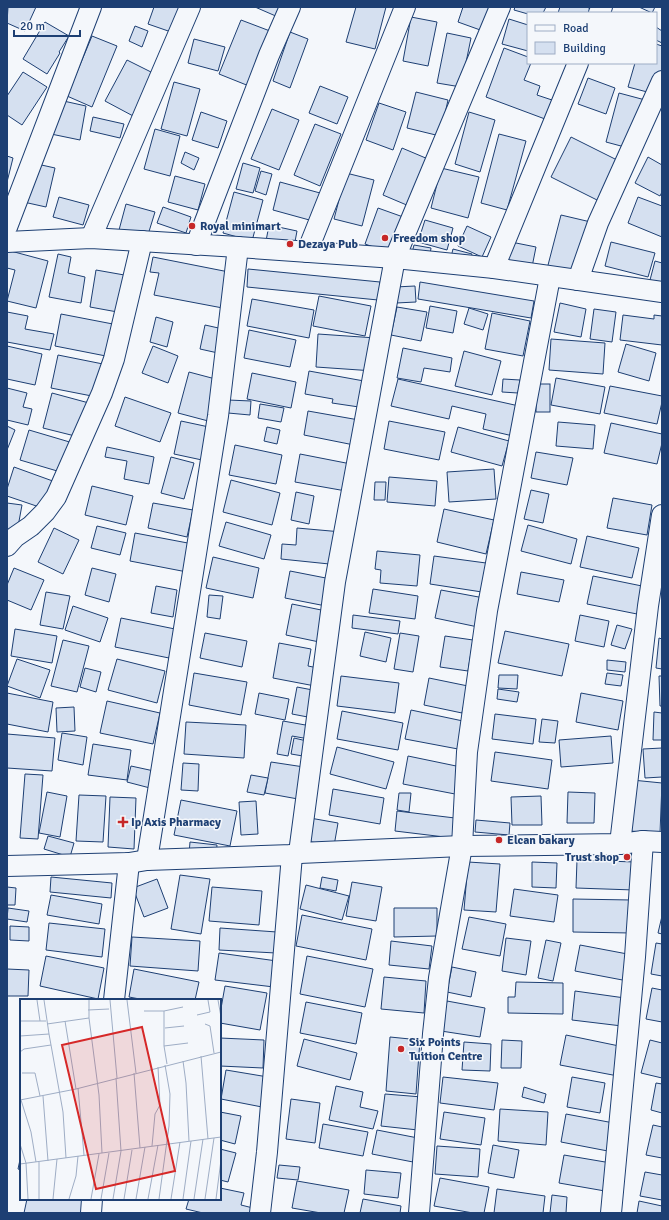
<svg xmlns="http://www.w3.org/2000/svg" width="669" height="1220" viewBox="0 0 669 1220" font-family="Signika,sans-serif">
<rect width="100%" height="100%" fill="#f4f7fb"/>
<!-- building -->
<g fill="#d5e0f0" stroke="#1d3f73">
<path d="M8,7H36L25,31L7,23Z"/>
<path d="M154,7H183L174,33L148,24Z"/>
<path d="M255,7H283L278,17Z"/>
<path d="M356,7H386L375,49L346,42Z"/>
<path d="M463,7H491L483,31L458,22Z"/>
<path d="M515,7H546L543,13H528V14L514,10Z"/>
<path d="M560,7H586L592,9L591,13H558Z"/>
<path d="M639,7H655L652,13Z"/>
<path d="M411,17L437,22L428,66L403,61Z"/>
<path d="M509,19L528,25V51L502,44Z"/>
<path d="M241,20L270,31L249,86L219,74Z"/>
<path d="M45,22L69,36L59,52L60,53L47,74L23,59Z"/>
<path d="M135,26L148,31L142,47L129,41Z"/>
<path d="M656,27L662,31V43L656,40Z"/>
<path d="M290,32L308,39L290,88L273,81Z"/>
<path d="M447,33L471,38L461,87L437,83Z"/>
<path d="M92,36L117,46L92,107L67,96Z"/>
<path d="M194,39L225,47L218,71L188,63Z"/>
<path d="M656,44L662,46V69L655,94L628,87L635,63H656Z"/>
<path d="M504,48L528,57V63H531L524,80L540,86L537,95L552,100L545,119L486,97Z"/>
<path d="M127,60L157,75L135,117L105,101Z"/>
<path d="M23,72L47,87L22,125L7,115V96Z"/>
<path d="M588,78L615,88L606,114L578,104Z"/>
<path d="M174,82L200,89L187,136L161,129Z"/>
<path d="M320,86L348,97L337,124L309,113Z"/>
<path d="M416,92L448,100L440,136L407,128Z"/>
<path d="M619,93L649,101L636,150L606,142Z"/>
<path d="M59,100L86,106L80,140L51,134Z"/>
<path d="M379,103L406,112L393,150L366,140Z"/>
<path d="M272,109L299,120L279,170L251,159Z"/>
<path d="M201,112L227,121L218,148L192,140Z"/>
<path d="M469,112L495,120L480,172L455,164Z"/>
<path d="M93,117L124,124L120,138L90,131Z"/>
<path d="M315,124L341,134L320,186L294,175Z"/>
<path d="M155,129L180,136L170,176L144,169Z"/>
<path d="M499,134L526,141L507,210L481,203Z"/>
<path d="M571,137L623,163L603,203L551,177Z"/>
<path d="M402,148L428,159L409,206L383,195Z"/>
<path d="M185,152L199,158L194,170L181,163Z"/>
<path d="M7,156L13,158L7,182Z"/>
<path d="M648,157L662,165V192L660,196L635,183Z"/>
<path d="M28,162L55,168L46,207L19,201Z"/>
<path d="M243,163L260,168L253,193L236,189Z"/>
<path d="M441,168L479,177L468,218L431,208Z"/>
<path d="M261,171L272,174L266,195L255,191Z"/>
<path d="M346,173L374,180L362,226L334,219Z"/>
<path d="M175,176L205,184L198,210L168,202Z"/>
<path d="M280,182L320,193L313,221L273,210Z"/>
<path d="M234,192L263,200L252,241L223,233Z"/>
<path d="M59,197L89,205L83,225L53,217Z"/>
<path d="M638,197L662,206V237L628,223Z"/>
<path d="M126,204L155,212L147,238L119,230Z"/>
<path d="M163,207L191,217L186,233L157,223Z"/>
<path d="M378,208L406,218L393,254L365,244Z"/>
<path d="M561,215L595,223L581,278L547,269Z"/>
<path d="M425,220L453,228L447,250L418,242Z"/>
<path d="M269,225L297,231L294,247L266,241Z"/>
<path d="M467,226L491,237L482,257L458,246Z"/>
<path d="M511,242L536,247L532,267L507,263Z"/>
<path d="M611,242L655,253L648,277L605,266Z"/>
<path d="M414,245L431,248L429,261L411,257Z"/>
<path d="M453,249L472,254L469,265L450,261Z"/>
<path d="M7,250L48,261L36,308L7,301L15,270L7,268Z"/>
<path d="M58,254L71,257L68,273L85,277L81,303L49,297Z"/>
<path d="M153,257L234,273L228,309L154,295L159,273L150,272Z"/>
<path d="M655,261L662,263V283L650,280Z"/>
<path d="M248,269L380,282L378,300L247,287Z"/>
<path d="M96,270L130,276L123,313L90,307Z"/>
<path d="M420,282L534,301L531,318L418,299Z"/>
<path d="M415,286L416,302L396,303L395,287Z"/>
<path d="M319,296L371,306L365,336L313,326Z"/>
<path d="M252,299L314,310L309,338L247,326Z"/>
<path d="M560,303L586,309L581,337L554,332Z"/>
<path d="M430,306L457,311L453,333L426,328Z"/>
<path d="M397,307L427,312L421,341L391,335Z"/>
<path d="M469,308L488,314L483,330L464,324Z"/>
<path d="M594,309L616,312L612,342L590,339Z"/>
<path d="M7,312L28,316L25,329L54,334L50,350L7,342Z"/>
<path d="M492,313L530,321L523,356L485,349Z"/>
<path d="M61,314L118,325L111,357L55,346Z"/>
<path d="M623,315L654,319V315L662,316V345L620,340Z"/>
<path d="M156,317L173,322L167,347L150,342Z"/>
<path d="M205,325L223,329L218,353L200,349Z"/>
<path d="M249,330L296,340L290,367L244,358Z"/>
<path d="M318,334L376,338L374,371L316,367Z"/>
<path d="M551,339L605,343L603,374L549,370Z"/>
<path d="M626,344L656,353L649,381L618,372Z"/>
<path d="M7,346L42,354L35,385L7,379Z"/>
<path d="M153,346L178,356L168,383L142,373Z"/>
<path d="M403,348L452,358L450,372L424,368L421,382L397,378Z"/>
<path d="M464,351L501,361L492,395L455,386Z"/>
<path d="M58,355L108,365L102,398L51,388Z"/>
<path d="M309,371L364,381L359,407L332,403L333,399L305,394Z"/>
<path d="M189,372L223,381L212,422L178,413Z"/>
<path d="M252,373L296,382L291,408L247,399Z"/>
<path d="M556,378L605,387L600,414L551,405Z"/>
<path d="M398,379L519,406L513,436L483,429L486,414L452,406L449,419L391,406Z"/>
<path d="M503,379L520,380L518,393L502,392Z"/>
<rect x="536" y="384" width="14" height="28"/>
<path d="M610,386L662,396V402L657,424L604,413Z"/>
<path d="M7,388L27,393L23,407L32,409L28,425L7,420Z"/>
<path d="M52,393L89,403L79,437L43,428Z"/>
<path d="M125,397L171,413L160,442L115,426Z"/>
<path d="M228,400L251,401L250,415L228,413Z"/>
<path d="M260,404L284,408L281,422L258,418Z"/>
<path d="M308,411L359,420L354,445L304,435Z"/>
<path d="M181,421L209,427L202,460L174,454Z"/>
<path d="M389,421L445,432L439,460L384,449Z"/>
<path d="M558,422L595,425L593,449L556,446Z"/>
<path d="M611,423L662,434V443L657,464L604,453Z"/>
<path d="M7,426L15,430L7,450Z"/>
<path d="M267,427L280,430L277,444L264,441Z"/>
<path d="M458,427L509,441L502,466L451,452Z"/>
<path d="M29,430L73,443L64,473L20,460Z"/>
<path d="M235,445L282,455L276,484L229,475Z"/>
<path d="M107,447L154,457L149,484L124,479L127,461L105,457Z"/>
<path d="M536,452L573,458L567,485L531,478Z"/>
<path d="M300,454L351,464L346,491L295,482Z"/>
<path d="M171,457L194,463L184,499L161,493Z"/>
<path d="M14,467L61,484L51,511L7,496V489Z"/>
<path d="M494,469L496,499L449,502L447,472Z"/>
<path d="M389,477L437,481L435,506L387,502Z"/>
<path d="M231,480L280,493L272,525L223,512Z"/>
<path d="M375,482H386L385,500H374Z"/>
<path d="M92,486L133,496L126,525L85,515Z"/>
<path d="M531,490L549,494L543,523L524,519Z"/>
<path d="M296,492L314,496L309,524L291,520Z"/>
<path d="M613,498L652,505L647,535L607,528Z"/>
<path d="M7,503L22,505L15,543L7,541Z"/>
<path d="M153,503L193,510L187,537L148,528Z"/>
<path d="M444,509L494,520L486,554L437,542Z"/>
<path d="M226,522L271,535L264,559L219,546Z"/>
<path d="M528,525L577,539L571,564L521,551Z"/>
<path d="M97,526L126,533L120,555L91,548Z"/>
<path d="M54,528L79,540L63,574L38,562Z"/>
<path d="M297,528L342,532L339,565L281,559L282,544L296,545Z"/>
<path d="M135,533L193,544L187,572L130,561Z"/>
<path d="M587,536L639,548L632,578L580,567Z"/>
<path d="M377,551L420,555L417,586L380,583L381,570L375,569Z"/>
<path d="M434,556L486,563L482,592L430,584Z"/>
<path d="M213,557L259,568L253,598L206,588Z"/>
<path d="M14,568L44,580L31,610L7,600V585Z"/>
<path d="M92,568L116,574L109,602L85,595Z"/>
<path d="M290,571L336,580L331,607L285,598Z"/>
<path d="M521,572L564,580L559,602L517,594Z"/>
<path d="M593,576L642,586L637,614L587,604Z"/>
<path d="M156,586L177,590L173,617L151,613Z"/>
<path d="M373,589L418,596L415,619L369,613Z"/>
<path d="M441,590L484,598L478,627L435,618Z"/>
<path d="M46,592L70,596L63,629L40,625Z"/>
<path d="M209,595L223,596L220,619L207,617Z"/>
<path d="M292,604L331,612L324,643L286,635Z"/>
<path d="M73,606L108,618L100,642L65,630Z"/>
<path d="M353,615L400,621L398,634L352,628Z"/>
<path d="M580,615L609,621L604,647L575,641Z"/>
<path d="M121,618L175,629L169,658L115,647Z"/>
<path d="M617,625L632,629L625,649L611,645Z"/>
<path d="M15,629L57,636L52,663L11,656Z"/>
<path d="M505,631L569,644L562,676L498,663Z"/>
<path d="M365,632L391,638L386,662L360,656Z"/>
<path d="M205,633L247,641L242,667L200,658Z"/>
<path d="M400,633L419,636L413,672L394,669Z"/>
<path d="M445,636L473,640L468,671L440,667Z"/>
<path d="M659,638L662,639V669L656,668Z"/>
<path d="M63,640L89,646L77,692L51,686Z"/>
<path d="M279,643L311,649L308,666L318,668L315,686L273,678Z"/>
<path d="M17,659L50,670L40,698L7,686Z"/>
<path d="M117,659L165,671L157,703L108,690Z"/>
<path d="M607,660L626,662L625,672L607,670Z"/>
<path d="M85,668L101,672L96,692L80,687Z"/>
<path d="M194,673L247,682L241,715L189,705Z"/>
<path d="M607,673L623,675L621,686L605,684Z"/>
<path d="M499,675H518L517,689L498,688Z"/>
<path d="M341,676L399,683L395,713L337,706Z"/>
<path d="M659,676H662V706H660Z"/>
<path d="M429,678L468,686L462,713L424,705Z"/>
<path d="M297,687L318,691L313,718L292,714Z"/>
<path d="M498,689L519,692L517,702L497,699Z"/>
<path d="M7,693L53,702L48,732L7,724Z"/>
<path d="M259,693L289,699L285,720L255,714Z"/>
<path d="M581,693L623,701L618,730L576,722Z"/>
<path d="M107,701L160,713L153,744L100,733Z"/>
<path d="M74,707L75,731L57,732L56,708Z"/>
<path d="M411,710L463,721L458,749L405,739Z"/>
<path d="M342,711L403,723L398,750L337,739Z"/>
<path d="M654,712L662,713V740H653Z"/>
<path d="M495,714L536,719L533,744L492,739Z"/>
<path d="M542,719L558,721L555,743L539,742Z"/>
<path d="M283,721L311,726L309,739L292,736L288,756L277,754Z"/>
<path d="M186,722L246,725L244,758L184,754Z"/>
<path d="M62,733L87,737L83,765L58,760Z"/>
<path d="M7,734L55,738L52,771L7,768Z"/>
<path d="M611,736L613,763L561,767L559,740Z"/>
<path d="M294,738L311,742L309,757L291,754Z"/>
<path d="M93,744L131,750L127,780L88,775Z"/>
<path d="M337,747L394,762L386,789L330,774Z"/>
<path d="M662,748V777L645,778L643,749Z"/>
<path d="M495,752L552,760L548,789L491,781Z"/>
<path d="M408,756L461,767L455,794L403,784Z"/>
<path d="M271,762L304,767L298,799L265,793Z"/>
<path d="M183,763L199,764L198,791L181,790Z"/>
<path d="M131,766L154,771L150,788L127,782Z"/>
<path d="M25,774L43,775L38,839L20,838Z"/>
<path d="M251,775L268,778L264,795L247,792Z"/>
<path d="M632,780L662,783L660,833L629,831Z"/>
<path d="M333,789L384,798L380,824L329,815Z"/>
<path d="M47,792L67,796L60,837L39,833Z"/>
<path d="M568,792L595,793L594,823H567Z"/>
<path d="M399,793H411L409,812L397,810Z"/>
<path d="M79,795L106,796L103,842L76,841Z"/>
<path d="M541,796L542,825H512L511,797Z"/>
<path d="M110,797L136,798L134,849L108,847Z"/>
<path d="M181,800L237,811L230,846L174,835Z"/>
<path d="M256,801L258,834L241,835L239,802Z"/>
<path d="M397,811L455,818L453,838L395,831Z"/>
<path d="M310,818L338,823L334,846L306,841Z"/>
<path d="M476,820L510,823L509,835L475,832Z"/>
<path d="M48,836L74,843L70,857L44,849Z"/>
<path d="M190,842L217,845L216,856L189,854Z"/>
<path d="M577,860L635,862L634,890L576,888Z"/>
<path d="M468,862L500,864L496,912L464,910Z"/>
<path d="M532,862L557,863L556,888L532,887Z"/>
<path d="M180,875L210,879L201,934L171,929Z"/>
<path d="M51,877L112,883L111,898L50,892Z"/>
<path d="M322,877L338,880L336,891L320,888Z"/>
<path d="M157,879L168,908L144,917L133,888Z"/>
<path d="M352,882L382,887L376,921L346,916Z"/>
<path d="M306,885L349,896L342,920L300,909Z"/>
<path d="M7,887L16,888L15,905H7Z"/>
<path d="M212,887L262,891L259,925L209,921Z"/>
<path d="M514,889L558,895L554,922L510,916Z"/>
<path d="M51,895L102,904L99,924L47,915Z"/>
<path d="M573,899L631,900V933L573,932Z"/>
<path d="M8,908L29,911L27,922L7,919Z"/>
<path d="M394,908H437V936L394,937Z"/>
<path d="M302,915L372,929L366,960L296,946Z"/>
<path d="M662,916V934L658,933Z"/>
<path d="M469,917L506,924L500,956L462,949Z"/>
<path d="M49,923L105,929L102,957L46,950Z"/>
<path d="M10,926L29,927V941L10,940Z"/>
<path d="M220,928L277,932L276,953L219,950Z"/>
<path d="M132,937L200,941L198,971L130,966Z"/>
<path d="M506,938L531,941L526,975L502,971Z"/>
<path d="M546,940L561,943L553,981L538,978Z"/>
<path d="M391,941L432,946L429,969L389,965Z"/>
<path d="M656,943L662,944V976L651,974Z"/>
<path d="M580,945L638,956L633,982L575,971Z"/>
<path d="M219,953L277,961L274,987L215,980Z"/>
<path d="M46,956L104,968L98,999L40,986Z"/>
<path d="M307,956L373,969L365,1007L300,994Z"/>
<path d="M452,967L476,972L471,997L447,992Z"/>
<path d="M7,969L29,970L28,996H7Z"/>
<path d="M134,969L199,982L195,1000H145L129,997Z"/>
<path d="M384,977L426,981L424,1013L381,1009Z"/>
<path d="M516,982L563,983V1014L508,1013V997H515Z"/>
<path d="M225,986L267,993L260,1030L220,1023V1014Z"/>
<path d="M652,988L662,990V1022L646,1019Z"/>
<path d="M575,991L625,998L622,1026L572,1020Z"/>
<path d="M447,1001L485,1008L480,1037L441,1031Z"/>
<path d="M306,1002L362,1013L356,1044L300,1033Z"/>
<path d="M566,1035L624,1047L618,1076L560,1065Z"/>
<path d="M390,1037L420,1040L416,1094L386,1091Z"/>
<path d="M220,1038L264,1040L263,1068L220,1066Z"/>
<path d="M304,1039L357,1053L350,1080L297,1066Z"/>
<path d="M502,1040L522,1041L521,1068H501Z"/>
<path d="M650,1040L662,1043V1078L641,1073Z"/>
<path d="M464,1042L491,1044L490,1071L462,1070Z"/>
<path d="M226,1070L268,1077L262,1107L221,1099Z"/>
<path d="M443,1077L498,1083L494,1110L440,1103Z"/>
<path d="M572,1077L605,1083L600,1113L567,1107Z"/>
<path d="M656,1083L662,1084V1113L651,1110Z"/>
<path d="M336,1086L363,1092L360,1107L378,1111L373,1129L329,1120Z"/>
<path d="M524,1087L546,1094L544,1103L522,1097Z"/>
<path d="M385,1094L422,1097L418,1130L381,1126Z"/>
<path d="M291,1099L320,1103L315,1143L286,1139Z"/>
<path d="M500,1109L548,1112L546,1145L498,1141Z"/>
<path d="M220,1112L241,1116L235,1144L220,1140Z"/>
<path d="M444,1112L485,1118L481,1145L440,1139Z"/>
<path d="M566,1114L619,1124L613,1152L561,1142Z"/>
<path d="M323,1124L368,1132L363,1156L319,1148Z"/>
<path d="M653,1125L662,1127V1158L646,1155Z"/>
<path d="M377,1130L418,1138L413,1162L372,1154Z"/>
<path d="M493,1145L519,1150L514,1178L488,1173Z"/>
<path d="M437,1146L480,1149L478,1177L435,1174Z"/>
<path d="M220,1149L236,1153L228,1182L220,1180Z"/>
<path d="M21,1155V1170L18,1169Z"/>
<path d="M564,1155L611,1163L605,1191L559,1183Z"/>
<path d="M279,1165L300,1167L298,1180L277,1178Z"/>
<path d="M366,1170L401,1173L398,1198L364,1194Z"/>
<path d="M645,1172L662,1175V1200L640,1196Z"/>
<path d="M440,1178L489,1187L484,1213H473L434,1206Z"/>
<path d="M297,1181L349,1190L344,1213H321L292,1208Z"/>
<path d="M220,1188L244,1193L241,1205L253,1208L252,1213H203L186,1209L189,1199H220Z"/>
<path d="M497,1189L545,1196L543,1213H494Z"/>
<path d="M552,1195L567,1197L566,1213H550Z"/>
<path d="M27,1199H84L81,1213H24Z"/>
<path d="M363,1199L401,1206L400,1213H360Z"/>
<path d="M639,1201L662,1206V1213H637Z"/>
</g>
<g fill="none" stroke-linecap="round" stroke-linejoin="round">
<defs>
<g id="street">
<path d="M599,13L602,7"/>
<path d="M7,227L91,7"/>
<path d="M91,238L190,7"/>
<path d="M7,242L91,238L238,247L395,258L494,268L662,292"/>
<path d="M196,245L269,55L290,7"/>
<path d="M307,252L405,7"/>
<path d="M494,268L578,63"/>
<path d="M578,280L598,223L662,81"/>
<path d="M7,546L15,537L31,526L45,512L56,497L102,393L114,359L142,241"/>
<path d="M620,844L648,606L662,515"/>
<path d="M299,853L335,582L395,258L500,7"/>
<path d="M147,860L218,416L238,247"/>
<path d="M7,866L129,863L147,860L292,855L299,853L462,846L620,844L643,841L662,842"/>
<path d="M114,1000L129,863"/>
<path d="M91,1213L92,1199"/>
<path d="M260,1213L267,1152L292,855"/>
<path d="M419,1213L433,1034L439,978L462,846L467,752L487,611L550,277"/>
<path d="M611,1213L635,957L643,841"/>
</g>
</defs>
<!-- street casing -->
<use href="#street" stroke="#1d3f73" stroke-width="22"/>
<!-- street -->
<use href="#street" stroke="#f4f7fb" stroke-width="20"/>
</g>
<!-- markers -->
<g fill="#c62828" stroke="#f4f7fb" stroke-width="1.5">
<circle cx="192" cy="226" r="4"/>
<circle cx="385" cy="238" r="4"/>
<circle cx="290" cy="244" r="4"/>
<path d="M121 816h4v4h4v4h-4v4h-4v-4h-4v-4h4z"/>
<circle cx="499" cy="840" r="4"/>
<circle cx="627" cy="857" r="4"/>
<circle cx="401" cy="1049" r="4"/>
</g>
<g text-anchor="middle" stroke-width="3" stroke-linejoin="round" paint-order="stroke">
<!-- poi labels -->
<g font-size="12" font-weight="bold" fill="#1d3f73" stroke="#f4f7fb" text-anchor="start">
<text x="200" y="230">Royal minimart</text>
<text x="393" y="242">Freedom shop</text>
<text x="298" y="248">Dezaya Pub</text>
<text x="131" y="826">Ip Axis Pharmacy</text>
<text x="507" y="844">Elcan bakary</text>
<text x="619" y="861" text-anchor="end">Trust shop</text>
<text x="409" y="1046">Six Points<tspan x="409" dy="14">Tuition Centre</tspan></text>
</g>
</g>
<!-- overview -->
<g transform="translate(20 999)">
<rect width="201" height="201" fill="#f4f7fb"/>
<path fill="none" stroke="#9eadc5" stroke-width="1" d="M17,1L20,22M90,1L97,79M107,1L116,74M198,1L201,18M68,11L89,10M124,12H144M177,16L190,13L188,1M69,19V1M0,22H26M45,22L56,90M27,25L69,19L79,96L82,154M185,25L190,27L194,54M145,29L164,27M0,37L29,35L24,1M31,46L43,113L46,159M144,47L168,44M0,53L4,50L31,46L29,35M181,57L188,140M163,62L166,84L169,142M147,65L144,47V12L163,8M2,74H15L20,97M114,74L120,149M58,89L64,156M23,97L28,162M0,101L56,90L201,53M1,101L11,133L16,163M0,145L6,164L8,200M132,147L135,115L140,106L138,68M19,163V200M0,165L201,138M33,200L37,160M49,200L56,177L58,157M71,200L79,155M81,200L89,154M93,200L101,152L96,79M104,200L112,151M116,200L125,148M128,200L138,146M139,200L149,127L150,95L145,66M151,200L160,143M163,200L171,142M174,200L183,140M185,200L194,139M196,200L201,161"/>
<path fill="#d62828" fill-opacity="0.15" stroke="#d62828" stroke-width="2" d="M122,28L155,172L76,190L42,46Z"/>
<rect width="201" height="201" fill="none" stroke="#1d3f73" stroke-width="2"/>
</g>
<!-- border -->
<rect width="669" height="1220" fill="none" stroke="#1d3f73" stroke-width="16"/>
<!-- legend -->
<rect x="527" y="12" width="130" height="52" fill="#f4f7fb" stroke="#9eadc5"/>
<rect x="535" y="25" width="20" height="6" fill="#f4f7fb" stroke="#9eadc5"/>
<text x="563" y="32" font-size="12" fill="#1d3f73">Road</text>
<rect x="535" y="42" width="20" height="12" fill="#d5e0f0" stroke="#9eadc5"/>
<text x="563" y="52" font-size="12" fill="#1d3f73">Building</text>
<!-- scale -->
<path d="M14 30v6h66v-6" fill="none" stroke="#1d3f73" stroke-width="2"/>
<text x="20" y="30" font-size="12" fill="#1d3f73" stroke="#f4f7fb" stroke-width="3" paint-order="stroke">20 m</text>
</svg>
